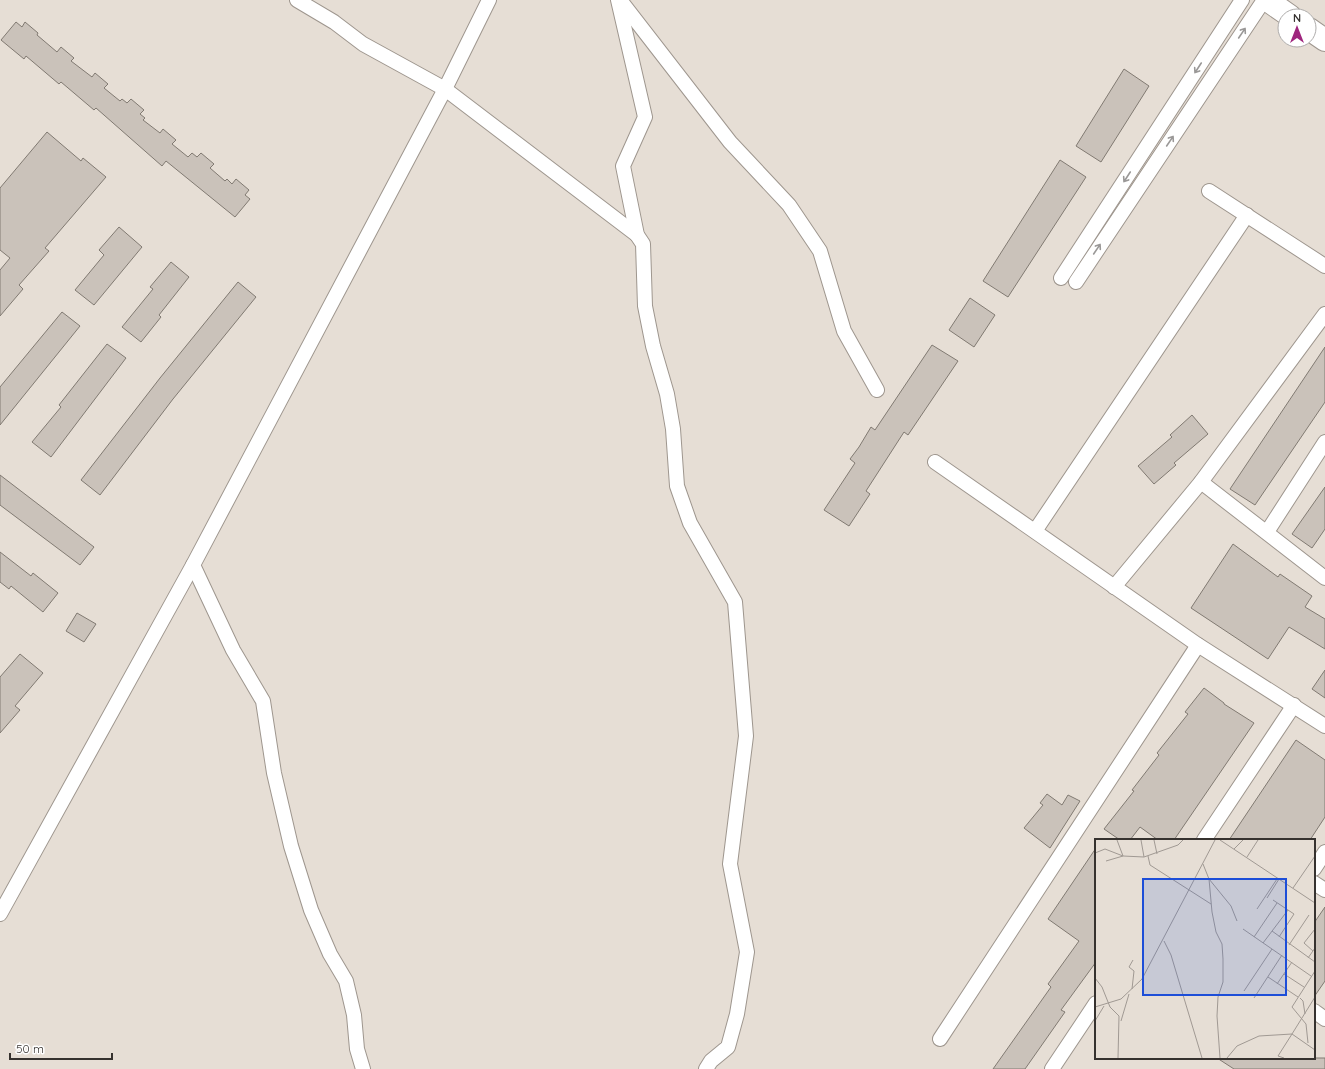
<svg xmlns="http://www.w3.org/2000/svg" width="1325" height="1069" viewBox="0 0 1325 1069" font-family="Quicksand,sans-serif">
<rect width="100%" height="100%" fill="#e6ded5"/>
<!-- building -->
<g fill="#cac2ba" stroke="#817a72">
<path d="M16,22L22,27L25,22L38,33L37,35L57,52L61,47L74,58L71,61L92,77L95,73L108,84L104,88L120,101L122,99L127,103L131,99L144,110L140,114L145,118L143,120L160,133L163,129L176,140L172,144L188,157L192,153L197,157L201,153L214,164L210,168L225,181L227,179L232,184L236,179L249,190L245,195L250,199L235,217L166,161L162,166L96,108L94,110L61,82L59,84L26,56L24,59L1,40Z"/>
<path d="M1124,69L1149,86L1101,162L1076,146Z"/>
<path d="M47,132L81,161L83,158L106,177L45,248L49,251L19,285L23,289L0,316V270L10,258L0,250V188Z"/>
<path d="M1060,160L1086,177L1008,297L983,281Z"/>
<path d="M119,227L142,247L94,305L75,290L104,255L99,250Z"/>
<path d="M171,262L189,277L159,315L161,317L141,342L122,327L153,289L150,287Z"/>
<path d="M238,282L256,297L173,399L100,495L81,480L160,378Z"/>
<path d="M970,298L995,315L974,347L949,330Z"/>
<path d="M62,312L80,326L0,425V387Z"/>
<path d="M107,344L126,358L51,457L32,442L61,407L59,405Z"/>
<path d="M932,345L958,361L908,435L904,432L866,491L870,494L849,526L824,510L855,463L850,459L859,447L871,427L875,430Z"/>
<path d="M1325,347V402L1255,505L1230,489Z"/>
<path d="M1192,415L1208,434L1174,463L1176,465L1154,484L1138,466L1172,437L1170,435Z"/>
<path d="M0,475L94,547L80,565L0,505Z"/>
<path d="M1325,487V529L1312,548L1292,534Z"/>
<path d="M1233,544L1278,577L1280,574L1312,596L1305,607L1325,619V649L1289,627L1268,659L1191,608Z"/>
<path d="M0,552L31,576L33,573L58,593L43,612L11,586L9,589L0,582Z"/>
<path d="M77,613L96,624L84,642L66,631Z"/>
<path d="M20,654L43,673L15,706L20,710L0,733V677Z"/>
<path d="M1325,670V698L1312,689Z"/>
<path d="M1204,688L1224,703V704L1254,723L1174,840H1158L1140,827L1130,840H1120L1104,829L1134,791L1132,790L1159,755L1157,753L1188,714L1185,712Z"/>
<path d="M1296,740L1325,760V817L1310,840H1229Z"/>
<path d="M1047,794L1062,805L1068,795L1080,801L1050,848L1024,828L1043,805L1040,803Z"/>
<path d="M1096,848V962L1061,1010L1065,1012L1025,1069H993L1051,987L1048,984L1079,941L1048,919Z"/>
<path d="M1325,907V981L1314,997V923Z"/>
<path d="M1217,1058H1325V1069H1234Z"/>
</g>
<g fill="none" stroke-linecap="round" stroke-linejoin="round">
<defs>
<g id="minor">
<path d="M297,0L334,22L363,44L445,89L637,235"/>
<path d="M618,0L645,117L623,166L637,235L643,244L645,306L653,346L667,394L673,429L677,486L690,523L735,602L746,736L730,864L747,952L737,1014L728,1047L711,1061L706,1069"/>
<path d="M620,0L730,142L789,205L820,251L844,331L877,390"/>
<path d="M1209,191L1325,266"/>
<path d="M1061,278L1242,0"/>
<path d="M1076,282L1264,0"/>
<path d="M935,462L1198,645L1325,726"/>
<path d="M1201,482L1325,578"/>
<path d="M1035,531L1247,215"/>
<path d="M1267,532L1325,442"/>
<path d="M193,565L233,650L263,701L274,773L291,846L311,910L330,954L346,981L354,1015L357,1049L363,1069"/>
<path d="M1114,587L1201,482L1325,314"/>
<path d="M1204,840L1294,705"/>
<path d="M1314,869L1325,852"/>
<path d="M1314,883L1325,890"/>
<path d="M0,914L193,565L445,89L489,0"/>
<path d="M1314,1011L1325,1019"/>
<path d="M940,1039L1198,645"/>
<path d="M1052,1069L1096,1003"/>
</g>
<g id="trunk">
<path d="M1267,0L1290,16"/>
<path d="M1309,29L1325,40"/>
</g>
</defs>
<!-- minor casing -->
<use href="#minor" stroke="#9e968e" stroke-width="16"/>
<!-- trunk casing -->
<use href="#trunk" stroke="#9e968e" stroke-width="24"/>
<!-- minor -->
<use href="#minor" stroke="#fff" stroke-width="14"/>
<!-- trunk -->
<use href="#trunk" stroke="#fff" stroke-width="22"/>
</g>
<!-- one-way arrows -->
<defs><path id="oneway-shaft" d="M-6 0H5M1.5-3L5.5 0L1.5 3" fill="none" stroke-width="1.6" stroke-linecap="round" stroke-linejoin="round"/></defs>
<g stroke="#9a9897">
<use href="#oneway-shaft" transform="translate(1242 33) rotate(-56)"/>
<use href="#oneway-shaft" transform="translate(1198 68) rotate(123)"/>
<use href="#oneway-shaft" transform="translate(1170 141) rotate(-56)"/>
<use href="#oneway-shaft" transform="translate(1127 177) rotate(123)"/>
<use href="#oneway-shaft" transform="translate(1097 249) rotate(-56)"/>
</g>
<!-- overview -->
<g transform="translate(1095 839)">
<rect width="220" height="220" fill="#e6ded5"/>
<path fill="none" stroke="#a09993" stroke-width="1" d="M46,1L49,18M59,1L62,15M125,1L220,64M139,10L148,1M0,14L10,10L28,17L49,18L83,6L88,1M53,17L55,26L116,65M152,18L163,1M11,22L28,17L22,1M108,25L114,40L136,67L142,82M114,40L117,73L121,93L127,105L128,120V143L123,158L122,177L125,219M198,49L220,17M172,59L184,40M178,61L199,75L184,98M162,70L182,40M148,90L216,137M177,92L220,123M159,98L182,64M69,102L76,116L107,219M168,104L193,71M194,106L214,76M218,112L209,104L220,90M213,119L220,109M189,135L209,148M173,138L203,158M0,139L7,148L15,168L24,177L23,219M182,145L197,123M37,150L39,132L34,128L38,121M149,152L177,110M220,158L197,195L220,211M159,159L187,116M205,159L208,162L210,175M0,168L26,160L47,140L120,1M0,182L9,167M26,182L34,155M213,204L211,185L197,168L220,132M132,219L142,207L164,197L197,195M189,219L183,217L197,195"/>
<path fill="#1d4ed8" fill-opacity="0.15" stroke="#1d4ed8" stroke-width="2" d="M48,40H191V156H48Z"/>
<rect width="220" height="220" fill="none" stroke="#36322f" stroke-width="2"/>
</g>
<!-- north arrow -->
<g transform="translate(1297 28)"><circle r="19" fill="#ffffff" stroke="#afadac"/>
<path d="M0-3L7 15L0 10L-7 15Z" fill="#9f267e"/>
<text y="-6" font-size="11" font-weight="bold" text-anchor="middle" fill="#36322f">N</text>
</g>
<!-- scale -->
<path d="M10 1053v6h102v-6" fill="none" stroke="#36322f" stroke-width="2"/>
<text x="16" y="1053" font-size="12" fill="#36322f" stroke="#ffffff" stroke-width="3" paint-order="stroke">50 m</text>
</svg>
